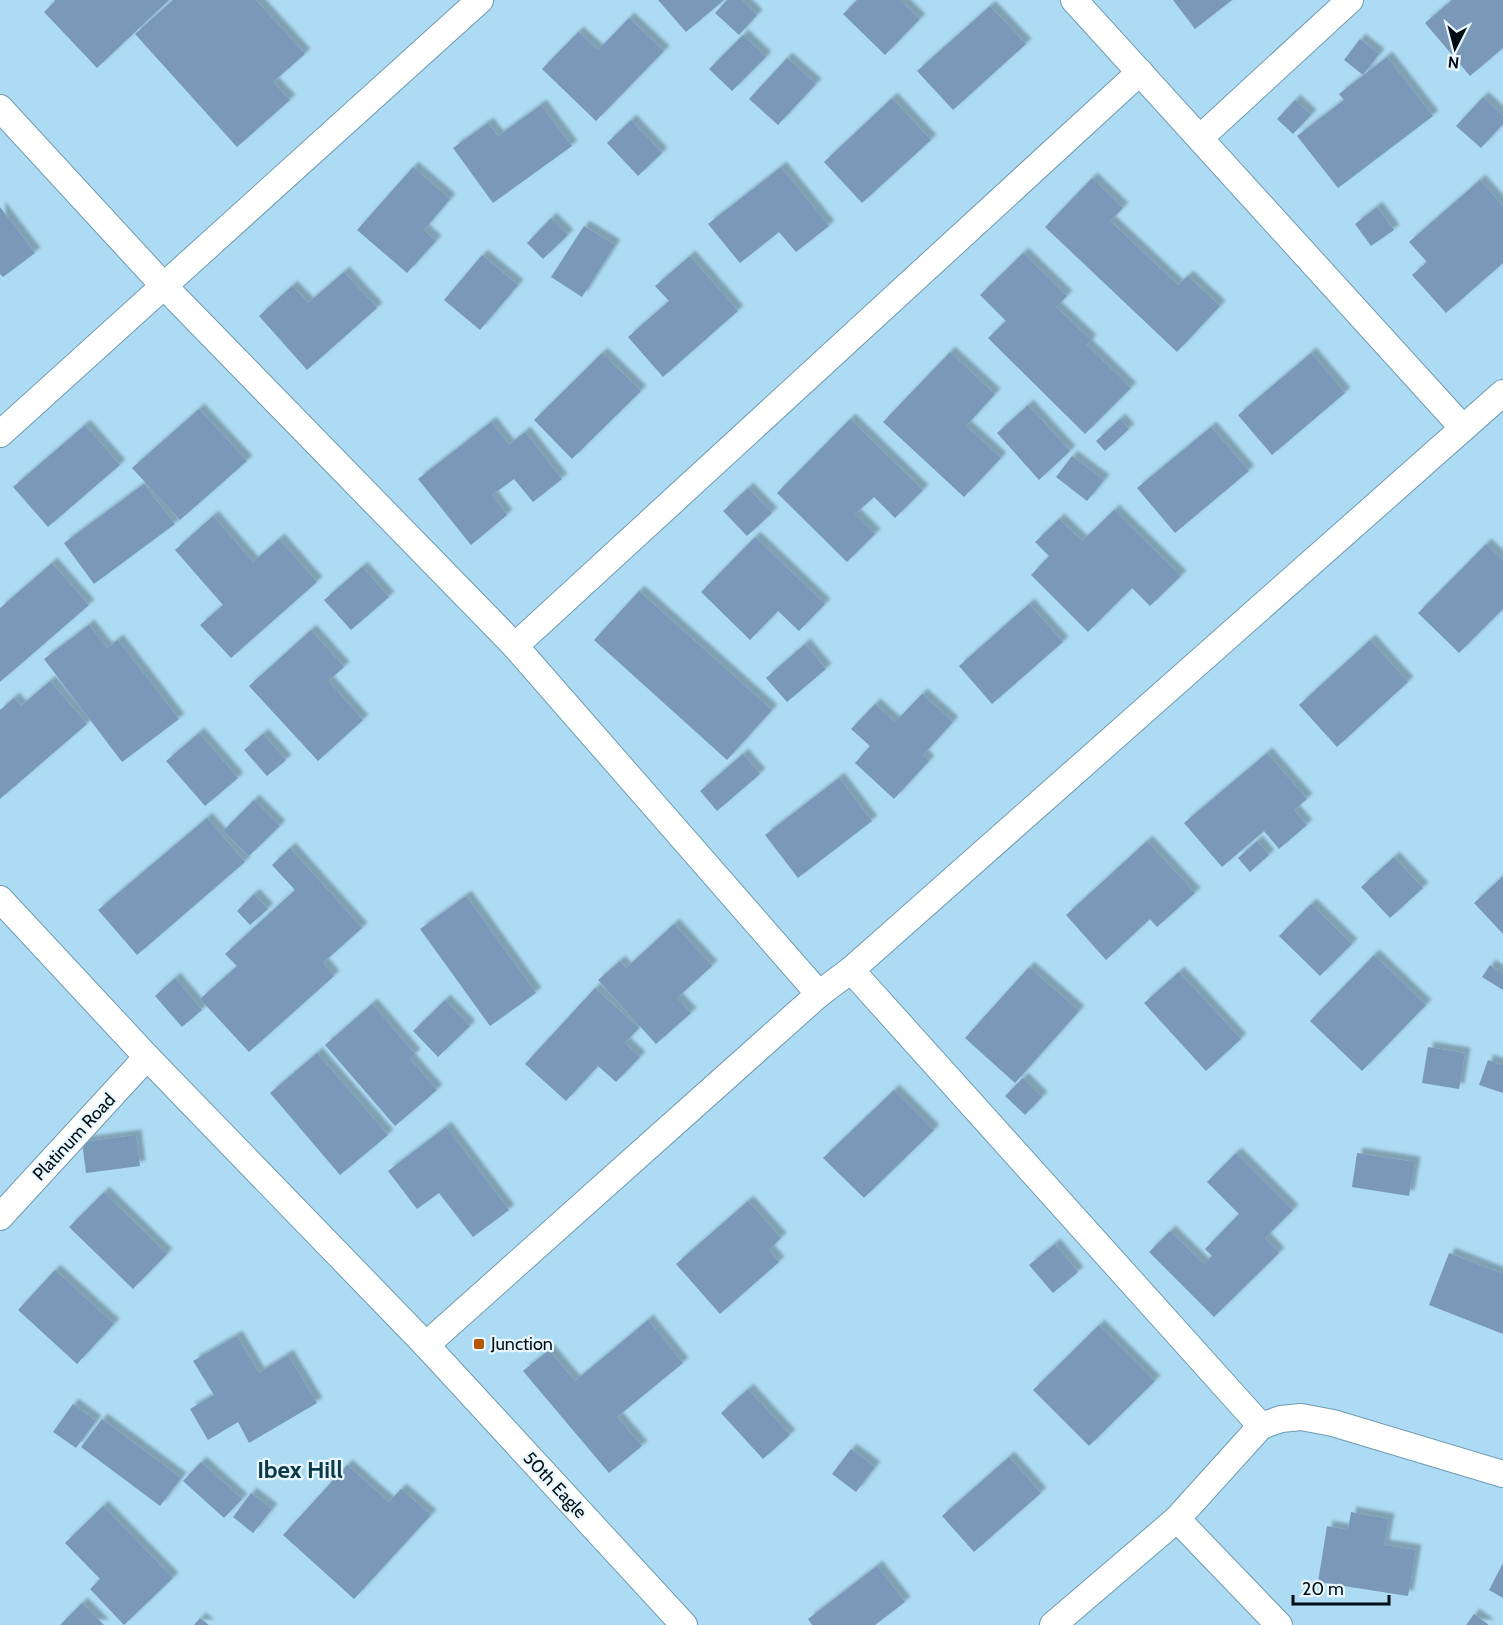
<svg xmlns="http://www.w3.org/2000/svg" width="1503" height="1625" viewBox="0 0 1503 1625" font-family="Cabin,sans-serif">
<defs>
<filter id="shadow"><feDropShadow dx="5.5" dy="-5.5" stdDeviation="1.5" flood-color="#0004"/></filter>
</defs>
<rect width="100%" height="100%" fill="#addbf3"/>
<!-- building -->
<g fill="#7a98b8" filter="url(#shadow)">
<path d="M54,0H169L97,68L44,12L55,1Z"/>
<path d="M173,0H256L305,54L273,82L290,100L237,147L135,34Z"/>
<path d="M658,0H724L686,32Z"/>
<path d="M727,0H742L757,15L739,35L715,13Z"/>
<path d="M857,0H900L920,19L885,55L843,14Z"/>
<path d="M1173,0H1232L1195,29Z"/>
<path d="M1452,0H1503V48L1470,76L1425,23Z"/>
<path d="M990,6L1026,44L953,110L917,71Z"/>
<path d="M629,18L664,51L596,121L542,69L578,32L598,50Z"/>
<path d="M743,35L766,57L732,91L709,69Z"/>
<path d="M1360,39L1379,54L1363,75L1344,60Z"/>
<path d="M1387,57L1433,116L1338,188L1297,136L1344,100L1339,94Z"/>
<path d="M787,58L816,84L778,125L749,99Z"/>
<path d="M1483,97L1503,116V124L1481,148L1456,126Z"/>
<path d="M892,98L931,140L862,203L824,162Z"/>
<path d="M1295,100L1311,115L1293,134L1277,119Z"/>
<path d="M541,105L572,146L493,203L453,148L488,123L498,136Z"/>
<path d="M631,120L662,153L638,176L607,143Z"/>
<path d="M413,167L450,199L424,230L436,241L407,273L357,230Z"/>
<path d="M781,167L829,226L796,252L779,232L740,263L708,224Z"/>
<path d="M1092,178L1123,208L1110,221L1178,285L1188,276L1220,306L1177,352L1045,227Z"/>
<path d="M1480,180L1503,206V263L1446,313L1412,275L1427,262L1409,242Z"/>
<path d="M0,207L35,253L3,277L0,274Z"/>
<path d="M1377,207L1394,230L1371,246L1355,224Z"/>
<path d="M551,218L568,235L543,259L527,243Z"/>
<path d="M584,226L615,245L582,297L551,277Z"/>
<path d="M1023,253L1067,296L1056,307L1091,340L1087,345L1131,388L1085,434L988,338L1006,321L980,295Z"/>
<path d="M482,255L518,285L480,330L444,300Z"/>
<path d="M690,256L738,311L663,377L628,337L669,301L655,286Z"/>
<path d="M344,272L377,308L307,370L259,316L292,286L308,303Z"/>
<path d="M950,352L995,394L966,426L1001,458L964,497L883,422Z"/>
<path d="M602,353L641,391L572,459L534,420Z"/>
<path d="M1311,353L1345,393L1272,455L1238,415Z"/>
<path d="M1028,405L1070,451L1039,480L997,433Z"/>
<path d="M199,409L247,461L180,520L132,468Z"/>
<path d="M850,419L923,490L895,518L874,497L855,514L875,534L847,562L777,493Z"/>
<path d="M1120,419L1129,429L1105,451L1096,441Z"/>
<path d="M491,422L509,445L525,432L562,479L533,502L514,479L492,495L507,515L471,545L418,479Z"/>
<path d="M85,425L120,465L48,527L13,487Z"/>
<path d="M1211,427L1249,471L1175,533L1137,488Z"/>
<path d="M1072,456L1104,480L1087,501L1056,477Z"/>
<path d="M144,484L175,524L94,584L64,543Z"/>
<path d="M748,488L772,513L747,536L723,511Z"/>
<path d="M1114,510L1181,576L1150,606L1132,588L1088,632L1031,575L1049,556L1035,542L1059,519L1082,541Z"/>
<path d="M213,516L253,562L279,539L317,582L231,658L200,625L223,605L175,550Z"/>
<path d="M755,537L825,604L799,631L778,611L750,640L701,592Z"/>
<path d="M1486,544L1503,560V609L1459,653L1418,613Z"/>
<path d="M52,563L89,605L0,682V608Z"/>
<path d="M362,567L389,597L351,630L324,600Z"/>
<path d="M639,591L772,710L727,760L594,640Z"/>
<path d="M1029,604L1063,642L992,704L959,666Z"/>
<path d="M89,625L107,648L118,640L179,719L122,762L44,659Z"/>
<path d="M311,630L344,667L328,681L363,720L318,761L249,686Z"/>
<path d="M1370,640L1408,682L1337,747L1299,705Z"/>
<path d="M805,644L826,669L787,702L766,678Z"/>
<path d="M50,681L87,724L0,799V710L14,698L21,706Z"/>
<path d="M922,694L953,722L923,755L929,761L894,799L855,763L870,746L851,729L875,704L895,722Z"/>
<path d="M199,733L238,778L205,806L166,761Z"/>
<path d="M263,734L286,760L267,776L244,750Z"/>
<path d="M1267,753L1307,799L1294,810L1307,825L1279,849L1264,831L1222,867L1184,823Z"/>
<path d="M743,754L760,774L717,811L700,791Z"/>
<path d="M839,778L872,821L798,878L765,835Z"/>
<path d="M254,800L280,826L249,856L223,831Z"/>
<path d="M207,818L245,862L137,955L98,910Z"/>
<path d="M1147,841L1195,893L1157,927L1150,919L1106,960L1066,915Z"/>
<path d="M1257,841L1269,855L1250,872L1238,858Z"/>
<path d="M290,848L362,928L323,963L334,976L249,1052L200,999L237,966L225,954L295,890L272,865Z"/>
<path d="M1394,857L1423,888L1390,918L1361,887Z"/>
<path d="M1503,876V934L1474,903Z"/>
<path d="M254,894L268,909L250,925L237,911Z"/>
<path d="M466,896L536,993L490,1026L420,929Z"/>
<path d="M1311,904L1352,944L1320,976L1279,936Z"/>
<path d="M674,924L712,966L677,998L691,1013L656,1044L598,980L620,961L626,968Z"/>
<path d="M1374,955L1426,1005L1362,1071L1310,1021Z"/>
<path d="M1490,965L1503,974V990L1482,977Z"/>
<path d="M1029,967L1079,1011L1015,1083L965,1038Z"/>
<path d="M1179,972L1241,1039L1206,1071L1144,1003Z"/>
<path d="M175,978L202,1010L182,1027L155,996Z"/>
<path d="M595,988L639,1028L625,1043L640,1057L616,1082L598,1066L566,1101L525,1064Z"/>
<path d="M445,1000L470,1026L438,1057L413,1031Z"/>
<path d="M372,1004L415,1054L410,1059L437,1090L395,1126L325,1045Z"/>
<path d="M1428,1047L1465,1053L1459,1089L1422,1083Z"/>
<path d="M317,1053L388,1135L340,1175L270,1093Z"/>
<path d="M1488,1060L1503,1065V1093L1479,1085Z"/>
<path d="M1023,1078L1042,1097L1025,1115L1005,1096Z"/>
<path d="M894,1090L934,1130L864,1198L823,1158Z"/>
<path d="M446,1127L509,1210L473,1237L439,1193L417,1209L388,1171Z"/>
<path d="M136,1135L140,1166L86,1173L82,1142Z"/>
<path d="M1236,1153L1293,1210L1265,1238L1279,1253L1214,1317L1149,1252L1170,1231L1204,1264L1212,1256L1205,1249L1239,1214L1207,1182Z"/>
<path d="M1357,1153L1415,1162L1409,1196L1352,1187Z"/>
<path d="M104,1192L167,1254L133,1289L69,1227Z"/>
<path d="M748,1201L781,1238L769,1250L779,1262L720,1314L676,1264Z"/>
<path d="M1055,1244L1078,1272L1053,1293L1029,1265Z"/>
<path d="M1449,1253L1503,1274V1334L1429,1305Z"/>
<path d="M55,1270L114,1324L77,1364L18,1310Z"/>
<path d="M648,1320L683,1363L617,1417L642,1446L609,1473L523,1371L549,1350L575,1381Z"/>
<path d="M1099,1325L1155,1381L1089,1446L1033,1390Z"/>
<path d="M237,1336L259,1373L288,1355L317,1403L249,1443L238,1422L208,1440L190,1409L214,1395L193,1361Z"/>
<path d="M748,1389L790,1435L763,1459L721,1413Z"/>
<path d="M73,1404L96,1421L76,1448L53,1432Z"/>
<path d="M102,1419L181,1478L160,1506L81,1447Z"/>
<path d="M851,1449L875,1467L856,1492L832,1474Z"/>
<path d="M1009,1457L1041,1493L974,1552L942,1516Z"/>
<path d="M201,1462L242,1499L224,1518L183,1481Z"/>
<path d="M347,1465L389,1502L401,1489L431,1515L354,1599L283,1535Z"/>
<path d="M251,1493L272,1509L253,1533L233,1517Z"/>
<path d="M103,1506L173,1578L124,1625L90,1589L100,1579L65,1543Z"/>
<path d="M1351,1512L1389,1519L1384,1545L1416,1550L1408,1596L1318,1582L1327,1526L1348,1530Z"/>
<path d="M1503,1563V1598L1489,1590Z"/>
<path d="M877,1566L905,1602L875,1625H812L808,1619Z"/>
<path d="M82,1603L104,1625H60Z"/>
<path d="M1474,1614L1489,1625H1466Z"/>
<path d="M200,1618L209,1625H194Z"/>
</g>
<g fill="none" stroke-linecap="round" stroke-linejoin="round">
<defs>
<g id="minor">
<path d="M1074,0L1463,428"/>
<path d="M0,108L163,285L515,646L819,994"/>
<path d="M1200,138L1350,0"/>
<path d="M0,434L480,0"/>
<path d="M515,646L1140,72"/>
<path d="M0,899L147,1057L426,1345L684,1625"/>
<path d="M851,970L1261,1426"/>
<path d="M0,1217L147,1057"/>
<path d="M426,1345L819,994L851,970L1503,393"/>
<path d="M1177,1519L1279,1625"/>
<path d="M1053,1625L1177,1519L1261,1426L1281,1419L1301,1417L1333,1423L1503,1474"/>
</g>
</defs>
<!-- minor casing -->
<use href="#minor" stroke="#6f9bb2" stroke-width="28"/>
<!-- minor -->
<use href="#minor" stroke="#fff" stroke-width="26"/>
</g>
<!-- markers -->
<rect fill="#b55708" stroke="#e9f7fe" stroke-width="2" x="473" y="1338" width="12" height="12" rx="3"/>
<g text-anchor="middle" stroke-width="4.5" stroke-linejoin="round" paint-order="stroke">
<!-- street labels -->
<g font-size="18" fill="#010e16" stroke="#e9f7fe">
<text transform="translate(74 1137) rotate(-47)" y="6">Platinum Road</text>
<text transform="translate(555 1485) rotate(47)" y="6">50th Eagle</text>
</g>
<!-- poi labels -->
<g font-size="18" fill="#010e16" stroke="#e9f7fe" text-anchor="start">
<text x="491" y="1350">Junction</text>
</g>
<!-- district labels -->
<g font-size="24" font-weight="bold" fill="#0c3a4d" stroke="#e9f7fe">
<text x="300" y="1478">Ibex Hill</text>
</g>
</g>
<!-- north arrow -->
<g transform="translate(1455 48) rotate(186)" stroke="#e9f7fe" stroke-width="4.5" paint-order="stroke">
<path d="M0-4.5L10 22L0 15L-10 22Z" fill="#010e16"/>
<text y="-9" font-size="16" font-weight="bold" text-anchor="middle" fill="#010e16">N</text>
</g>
<!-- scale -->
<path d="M1293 1595v9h96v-9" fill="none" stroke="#010e16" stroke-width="3"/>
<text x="1302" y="1595" font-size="18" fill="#010e16" stroke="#e9f7fe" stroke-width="4.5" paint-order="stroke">20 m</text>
</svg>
